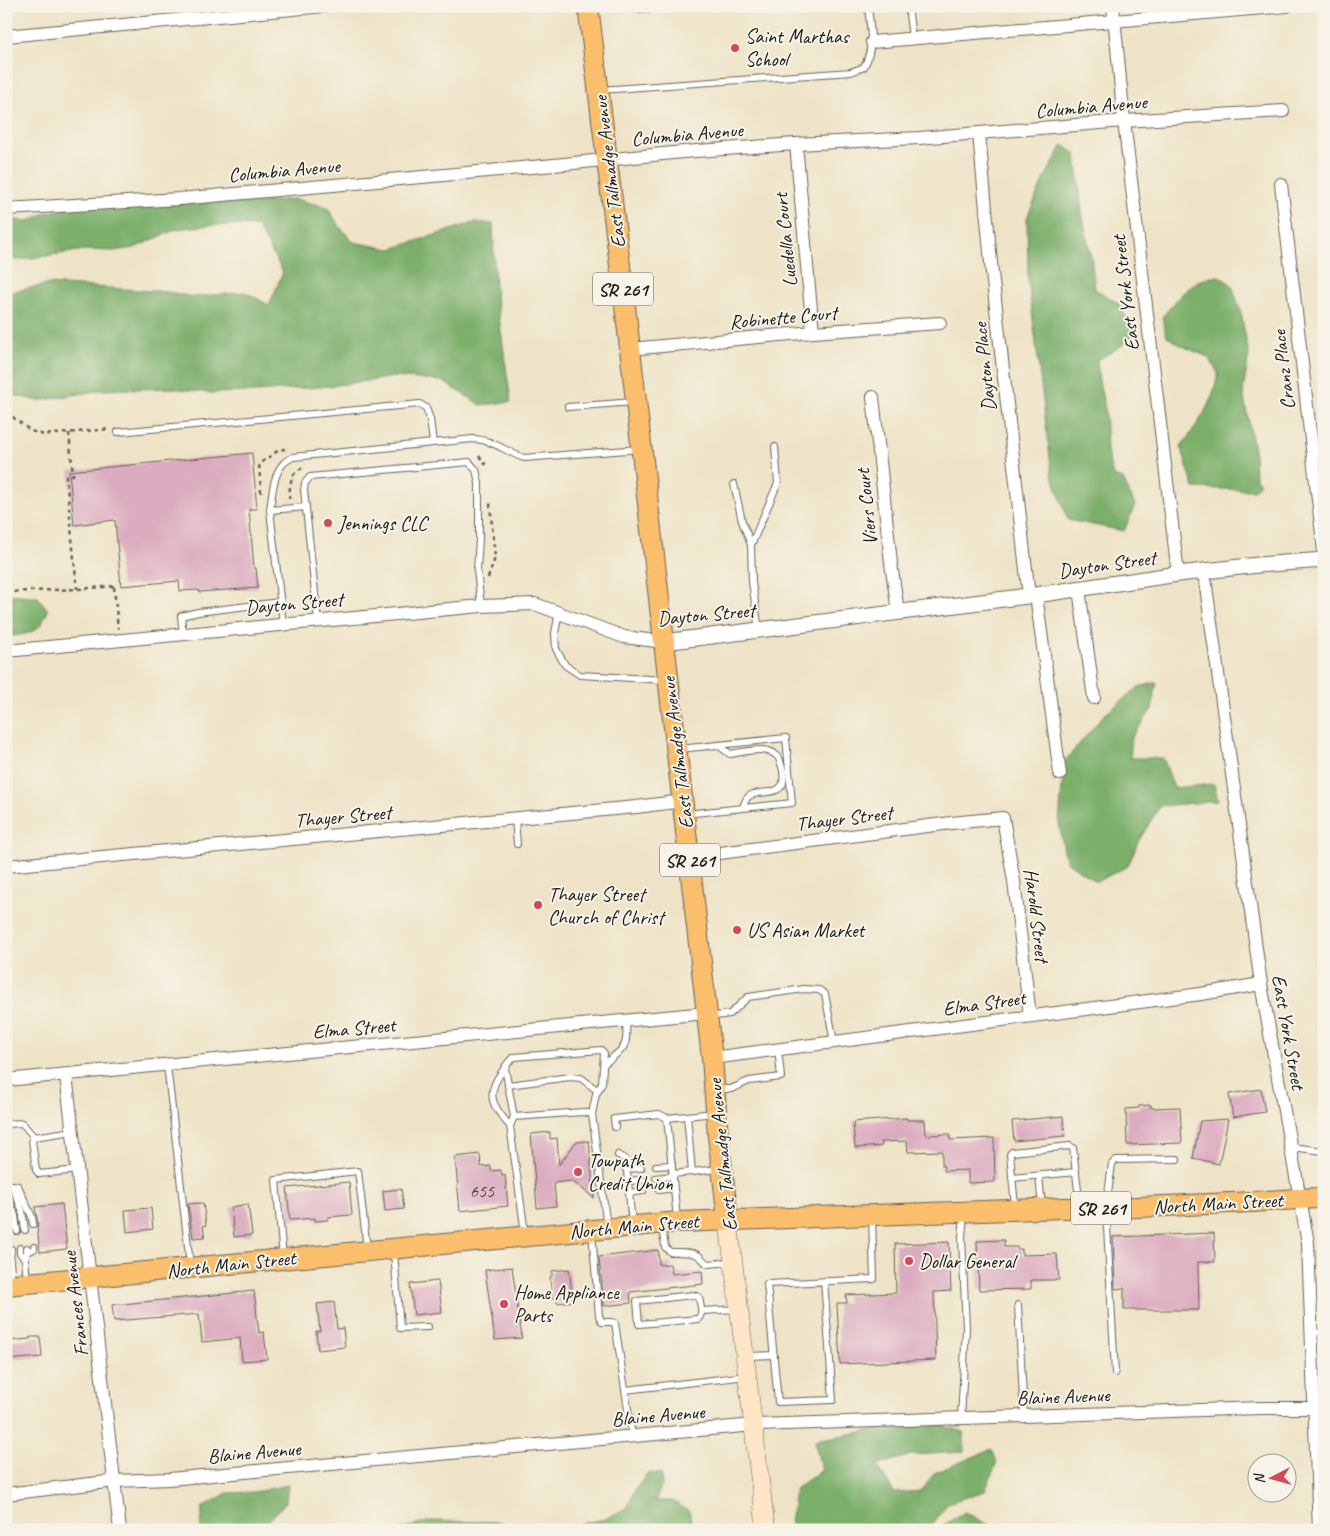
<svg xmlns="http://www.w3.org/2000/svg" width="1330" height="1536" viewBox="0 0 1330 1536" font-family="Caveat,sans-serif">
<rect width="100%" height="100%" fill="#f7f3e8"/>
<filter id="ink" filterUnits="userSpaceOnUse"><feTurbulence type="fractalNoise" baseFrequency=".02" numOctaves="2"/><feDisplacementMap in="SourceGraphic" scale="10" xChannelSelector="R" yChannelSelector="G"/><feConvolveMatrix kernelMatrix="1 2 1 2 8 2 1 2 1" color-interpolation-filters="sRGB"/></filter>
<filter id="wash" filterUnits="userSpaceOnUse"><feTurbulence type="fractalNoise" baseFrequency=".0096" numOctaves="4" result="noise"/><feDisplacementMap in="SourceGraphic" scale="20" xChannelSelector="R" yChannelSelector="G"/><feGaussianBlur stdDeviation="1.12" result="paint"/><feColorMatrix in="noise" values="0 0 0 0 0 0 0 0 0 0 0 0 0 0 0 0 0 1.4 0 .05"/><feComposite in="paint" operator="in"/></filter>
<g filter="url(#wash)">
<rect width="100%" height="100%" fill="#eee3c6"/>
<!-- forest -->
<g fill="#7baf6b" stroke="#4c6644">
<path d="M1063,145L1076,154L1082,213L1091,257L1095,289L1118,303L1135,334L1120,347L1097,360L1099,381L1105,409L1107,451L1113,476L1123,479L1135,505L1124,531L1068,520L1052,474L1028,279L1027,218L1042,183Z"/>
<path d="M98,199L147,207L191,203H254L294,199L327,207L340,227L353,242L391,249L476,222L493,224L495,289L511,402L481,405L442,381L395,377L330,386L256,392L210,393L172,388L101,390L38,401L6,393V293L49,284L169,292L193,297L245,292L269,305L283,272L257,226L212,225L177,229L134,248L113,251L84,250L20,260L6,259V219L29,221L43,214Z"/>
<path d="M1219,276L1232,285L1241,313L1249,354L1243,392L1254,450L1255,477L1260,483L1254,490L1194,488L1181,447C1199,422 1213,404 1218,373L1208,357L1180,345L1166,335L1162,317C1180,297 1190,278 1219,276Z"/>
<path d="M6,594L37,596L48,610C40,633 29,635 6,636Z"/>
<path d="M1157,682L1152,709L1132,737L1130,758H1163L1174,788L1214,784L1218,801L1160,806L1138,842L1128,866L1096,882L1066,861L1059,823L1064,762L1103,716L1139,687Z"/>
<path d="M910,1424L943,1426L964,1432L965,1452L912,1455L877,1465L894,1493L922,1491L934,1473L992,1449L997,1462L985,1491L948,1503L932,1525L922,1530H789L795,1489L822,1470L817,1453L815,1440Z"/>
<path d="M647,1473L661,1474L662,1485L655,1501H673L689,1511L692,1524L689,1530H572L579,1524L605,1519L627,1508L634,1492Z"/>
<path d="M288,1485L286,1502L260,1530H201L202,1508L227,1493L254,1492Z"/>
<path d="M965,1512L998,1530H935Z"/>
<path d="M430,1521L500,1522L522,1530H400Z"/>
</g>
<g id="blocks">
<!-- building -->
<g fill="#dbacbf">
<path d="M252,453L257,509H249L254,568H256L258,588L199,592V590L180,591L179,581L121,586L115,520L74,525L69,471Z"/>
<path d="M1261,1089L1265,1112L1233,1117L1229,1094Z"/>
<path d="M1151,1105V1108L1180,1107L1182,1143L1127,1145L1126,1109L1139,1108V1106Z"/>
<path d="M1063,1116L1065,1136L1014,1141L1012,1121Z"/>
<path d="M907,1118V1120H925L926,1135L950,1134V1140L994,1138L995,1182L968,1183V1170L944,1171V1166H942V1151L908,1152L907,1141L881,1142L882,1146L855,1148L853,1122Z"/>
<path d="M1228,1119L1219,1164L1193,1158L1200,1121Z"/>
<path d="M550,1132V1139L557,1138L559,1165L576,1142L589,1141L594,1198L572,1181L554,1183L556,1206L537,1208L531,1134Z"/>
<path d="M480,1154L481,1167L491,1166V1171L501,1170L502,1176L505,1175L508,1206L460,1211L455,1157Z"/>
<path d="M349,1182L352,1215L328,1217V1220L315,1221V1218L290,1220L287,1188Z"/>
<path d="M401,1189L404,1209L385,1211L383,1191Z"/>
<path d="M203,1203L206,1225L203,1226L205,1237L193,1238L188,1204Z"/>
<path d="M62,1204L67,1249L40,1252L37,1227L38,1223L35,1207Z"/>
<path d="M248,1204L252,1235L234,1237L231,1207Z"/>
<path d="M151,1208L153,1229L127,1232L125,1210Z"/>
<path d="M1214,1233L1215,1262H1198L1199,1310H1124V1288L1115,1289L1113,1237Z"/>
<path d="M1004,1240V1247H1017V1249H1022V1255L1057,1254L1059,1280H1031V1289L979,1290L977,1241Z"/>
<path d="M949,1242L951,1291L934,1292L936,1360L840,1364L837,1303H847L846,1295L896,1293L895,1244Z"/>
<path d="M658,1250L659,1265L670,1264L672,1274L702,1271L703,1284L630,1292L631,1303L604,1306L599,1257Z"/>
<path d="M512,1267L522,1338L495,1340L485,1270Z"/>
<path d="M569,1269L573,1301L557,1303V1298H552L550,1277L552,1276V1271Z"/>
<path d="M438,1281L442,1312L414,1315L410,1284Z"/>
<path d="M254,1291L259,1333L264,1332L267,1359L242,1361L240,1338L202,1342L199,1314L114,1321L112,1305Z"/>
<path d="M334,1302L337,1329L343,1328L345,1347L318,1350L316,1331H320L317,1304Z"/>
<path d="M30,1337H40L42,1357L6,1360V1341L30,1339Z"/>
</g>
</g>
</g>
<g filter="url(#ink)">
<use href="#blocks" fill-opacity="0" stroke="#666258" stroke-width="1"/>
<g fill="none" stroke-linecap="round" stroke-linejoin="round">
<defs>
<g id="service">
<path d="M628,6L634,9L681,6"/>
<path d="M908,6L912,38"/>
<path d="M600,90L851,72L864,67C875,46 870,29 868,6"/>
<path d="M568,407L634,402"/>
<path d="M118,432L420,404L426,408L430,419L433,443"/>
<path d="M734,484L742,521L751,545"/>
<path d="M270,510L306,507"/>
<path d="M559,612L555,633L556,649L565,665L580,675L667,680"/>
<path d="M318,621L304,490L305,483L310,477L469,462L476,470L479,483V539L477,570L481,606"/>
<path d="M283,624L270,510C272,496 273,475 283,464C285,461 290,459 293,457L473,439C492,439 506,452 524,458L640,449"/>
<path d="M759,630L752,582L751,545L778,483L775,447"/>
<path d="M183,634L181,616L198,612L280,602"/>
<path d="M718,745L730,754C746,752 776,742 781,764C783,769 784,777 783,783C778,797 757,789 748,797C745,800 744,804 743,808"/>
<path d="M679,749L786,738L792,803L685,814"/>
<path d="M515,819L517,844"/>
<path d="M709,1017L730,1014L748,997L804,989L819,990L825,994L834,1042"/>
<path d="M604,1064C625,1047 628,1049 626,1021"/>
<path d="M167,1065L190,1264"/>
<path d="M505,1068L514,1117"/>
<path d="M508,1085L570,1077L581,1078L598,1091"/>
<path d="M717,1089H731L749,1081L781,1077L778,1049"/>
<path d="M687,1116L692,1172"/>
<path d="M6,1124L22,1123L34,1137"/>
<path d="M510,1126C493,1107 485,1095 501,1073C506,1067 507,1062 514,1057L601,1050L604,1053L602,1083L596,1094L592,1114"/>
<path d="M615,1127L614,1119L659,1114L667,1118"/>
<path d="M73,1131L34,1137L32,1140L36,1170L39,1174L78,1170"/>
<path d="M1291,1147L1324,1151"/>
<path d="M618,1155L626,1160L632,1225"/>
<path d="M656,1166L672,1165"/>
<path d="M626,1169L641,1168"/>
<path d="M673,1174L719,1169"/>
<path d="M1039,1176L1042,1207"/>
<path d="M656,1178L673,1176"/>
<path d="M1012,1178L1076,1172"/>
<path d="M627,1181L642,1180"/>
<path d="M6,1183L12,1185L22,1210L25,1230"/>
<path d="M12,1185L18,1186L32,1217L33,1224"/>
<path d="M6,1187L15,1216L17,1231"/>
<path d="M659,1190L674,1188"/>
<path d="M629,1193L643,1191"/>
<path d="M1015,1207L1010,1154L1012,1152L1070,1146L1073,1148L1080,1207"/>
<path d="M677,1219L667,1118L715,1113"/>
<path d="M6,1220L8,1232"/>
<path d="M662,1227L665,1247L670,1252C678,1252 692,1251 699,1256C703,1259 704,1262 708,1264L731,1262"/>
<path d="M525,1233L510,1126L514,1117L583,1112L592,1114L607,1227"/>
<path d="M592,1233L599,1316L602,1322H611L615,1323L632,1436"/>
<path d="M20,1248V1253L25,1259"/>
<path d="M27,1248V1252L25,1259L27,1280"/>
<path d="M11,1249L10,1262L12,1281"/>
<path d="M27,1252L34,1249V1247"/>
<path d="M394,1252L400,1328L428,1327"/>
<path d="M283,1258L276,1180L358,1171L367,1249"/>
<path d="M824,1281L833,1400L778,1402L767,1284L874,1279L872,1217"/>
<path d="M693,1295L699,1297C700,1305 704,1313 698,1319L639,1324L637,1301Z"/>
<path d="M1018,1305L1024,1416"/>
<path d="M702,1311L738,1309"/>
<path d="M1312,1332L1324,1333"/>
<path d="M746,1356L774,1355"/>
<path d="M1115,1373L1106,1208L1112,1164L1116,1160L1177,1159"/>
<path d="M625,1390L747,1376"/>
<path d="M961,1418L966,1328L962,1238L964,1214"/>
</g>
<g id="minor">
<path d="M1113,6L1124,121L1178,574"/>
<path d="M6,36L324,6"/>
<path d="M872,42L1287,6"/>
<path d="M979,134L992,273L1029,596"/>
<path d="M796,144L813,332"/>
<path d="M1281,184L1324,551"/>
<path d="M6,209L179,199L554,165L683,152L796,144L919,138L1124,121L1283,111"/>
<path d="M630,349L813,332L940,323"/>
<path d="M873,397L891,563L898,612"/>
<path d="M1204,572L1261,984L1308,1243L1319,1530"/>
<path d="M1079,589L1094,698"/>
<path d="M1036,595L1060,774"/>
<path d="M6,651L481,606L535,604L624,637L664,642"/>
<path d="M689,857L951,823L1003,818L1014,881L1030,1016"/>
<path d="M6,866L636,807L683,801"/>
<path d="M712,1058L1201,994L1261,984"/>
<path d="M66,1075L120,1530"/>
<path d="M6,1080L706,1013"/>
<path d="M6,1494L115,1481L169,1479L754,1425L1261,1408H1314"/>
</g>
<path id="tertiary" d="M664,642L1036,595L1178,574L1258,565L1324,560"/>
<path id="secondary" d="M728,1219L766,1530"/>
<g id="primary">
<path d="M588,6L625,306L684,814L712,1058L718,1136L728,1219"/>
<path d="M6,1285L678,1222L1063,1208C1125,1209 1188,1205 1251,1202C1275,1201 1299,1198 1324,1198"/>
</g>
</defs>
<!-- service casing -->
<use href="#service" stroke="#666258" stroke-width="8"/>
<!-- minor casing -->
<use href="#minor" stroke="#666258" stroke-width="14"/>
<!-- tertiary casing -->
<use href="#tertiary" stroke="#666258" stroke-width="17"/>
<!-- secondary casing -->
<use href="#secondary" stroke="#666258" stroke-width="19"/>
<!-- primary casing -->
<use href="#primary" stroke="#666258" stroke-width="22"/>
<!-- path -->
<g stroke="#666258" stroke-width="2.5" stroke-dasharray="4 4" stroke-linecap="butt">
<path d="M6,412L31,431L44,435L110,429"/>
<path d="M69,433L73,475L66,476L77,589"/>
<path d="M479,456L486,465"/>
<path d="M261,493L259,464L279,450L285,449"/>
<path d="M289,499C290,486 290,469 305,468"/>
<path d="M488,578L495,558L490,503"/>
<path d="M114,587L118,629"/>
<path d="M6,592L77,589L117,586"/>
</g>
<!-- service -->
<use href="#service" stroke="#fff" stroke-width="6"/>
<!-- minor -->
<use href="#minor" stroke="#fff" stroke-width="12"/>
<!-- tertiary -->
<use href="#tertiary" stroke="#fff" stroke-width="15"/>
<!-- secondary -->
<use href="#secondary" stroke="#fde5c5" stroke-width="18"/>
<!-- primary -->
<use href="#primary" stroke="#fabe6d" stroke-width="20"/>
</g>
</g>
<!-- markers -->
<g fill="#d1495b" stroke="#f7f3e8" stroke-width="2">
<circle cx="735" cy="48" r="5"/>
<circle cx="328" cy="523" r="5"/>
<circle cx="538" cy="905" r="5"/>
<circle cx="737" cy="930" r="5"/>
<circle cx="578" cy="1172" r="5"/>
<circle cx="909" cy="1261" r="5"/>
<circle cx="504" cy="1304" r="5"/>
</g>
<g text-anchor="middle" stroke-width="4" stroke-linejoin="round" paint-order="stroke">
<!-- number labels -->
<g font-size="18" fill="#4c4045">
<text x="482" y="1197">655</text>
</g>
<!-- shield labels -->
<g fill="#f7f3e8" stroke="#5e5c59" stroke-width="1">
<rect x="593" y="272.5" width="60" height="33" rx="4"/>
<rect x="660" y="843.5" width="60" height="33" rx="4"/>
<rect x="1071" y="1191.5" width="60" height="33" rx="4"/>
</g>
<g font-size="19" font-weight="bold" fill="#1c1c1c">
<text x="623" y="296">SR 261</text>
<text x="690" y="867">SR 261</text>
<text x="1101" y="1215">SR 261</text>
</g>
<!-- poi labels -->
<g font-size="20" fill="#1c1c1c" stroke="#f7f3e8" text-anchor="start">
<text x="745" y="43">Saint Marthas<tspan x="745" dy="23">School</tspan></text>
<text x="338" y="530">Jennings CLC</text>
<text x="548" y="901">Thayer Street<tspan x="548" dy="23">Church of Christ</tspan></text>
<text x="747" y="937">US Asian Market</text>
<text x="588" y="1167">Towpath<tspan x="588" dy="23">Credit Union</tspan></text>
<text x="919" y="1268">Dollar General</text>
<text x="514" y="1299">Home Appliance<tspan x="514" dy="23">Parts</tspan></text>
</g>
<!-- street labels -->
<g font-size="20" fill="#1c1c1c" stroke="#f7f3e8">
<text transform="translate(1091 106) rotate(-5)" y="7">Columbia Avenue</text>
<text transform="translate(687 134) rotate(-5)" y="7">Columbia Avenue</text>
<text transform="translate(284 170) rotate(-5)" y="7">Columbia Avenue</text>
<text transform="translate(609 172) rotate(-97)" y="7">East Tallmadge Avenue</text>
<text transform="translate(785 240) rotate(-96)" y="7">Luedella Court</text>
<text transform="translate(1125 293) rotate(-97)" y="7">East York Street</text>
<text transform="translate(783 317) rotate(-5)" y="7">Robinette Court</text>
<text transform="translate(984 367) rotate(-96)" y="7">Dayton Place</text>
<text transform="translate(1283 370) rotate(-97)" y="7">Cranz Place</text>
<text transform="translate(866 507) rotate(-96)" y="7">Viers Court</text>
<text transform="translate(1107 564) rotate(-8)" y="7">Dayton Street</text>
<text transform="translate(294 603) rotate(-5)" y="7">Dayton Street</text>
<text transform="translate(706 614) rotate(-5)" y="7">Dayton Street</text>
<text transform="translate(677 753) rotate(-97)" y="7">East Tallmadge Avenue</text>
<text transform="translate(343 816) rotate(-5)" y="7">Thayer Street</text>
<text transform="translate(844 818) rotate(-7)" y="7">Thayer Street</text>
<text transform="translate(1037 915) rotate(83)" y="7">Harold Street</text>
<text transform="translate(984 1003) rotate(-8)" y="7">Elma Street</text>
<text transform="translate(354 1028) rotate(-5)" y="7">Elma Street</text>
<text transform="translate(1289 1032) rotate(80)" y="7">East York Street</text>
<text transform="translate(722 1155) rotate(-96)" y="7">East Tallmadge Avenue</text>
<text transform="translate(1218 1203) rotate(-3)" y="7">North Main Street</text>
<text transform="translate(634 1226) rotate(-5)" y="7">North Main Street</text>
<text transform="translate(231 1264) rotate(-6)" y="7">North Main Street</text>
<text transform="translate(75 1304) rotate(-97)" y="7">Frances Avenue</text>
<text transform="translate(1063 1396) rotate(-2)" y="7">Blaine Avenue</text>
<text transform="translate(658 1415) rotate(-5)" y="7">Blaine Avenue</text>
<text transform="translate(254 1452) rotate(-5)" y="7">Blaine Avenue</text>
</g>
</g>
<!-- margin -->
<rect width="1330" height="1536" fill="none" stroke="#f7f3e8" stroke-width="25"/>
<!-- north arrow -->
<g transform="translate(1272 1478) rotate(264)"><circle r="24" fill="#f7f3e8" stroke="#9f9d96"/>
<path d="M0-4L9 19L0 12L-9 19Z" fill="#d1495b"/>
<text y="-8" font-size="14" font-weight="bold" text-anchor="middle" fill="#1c1c1c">N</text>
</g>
</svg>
